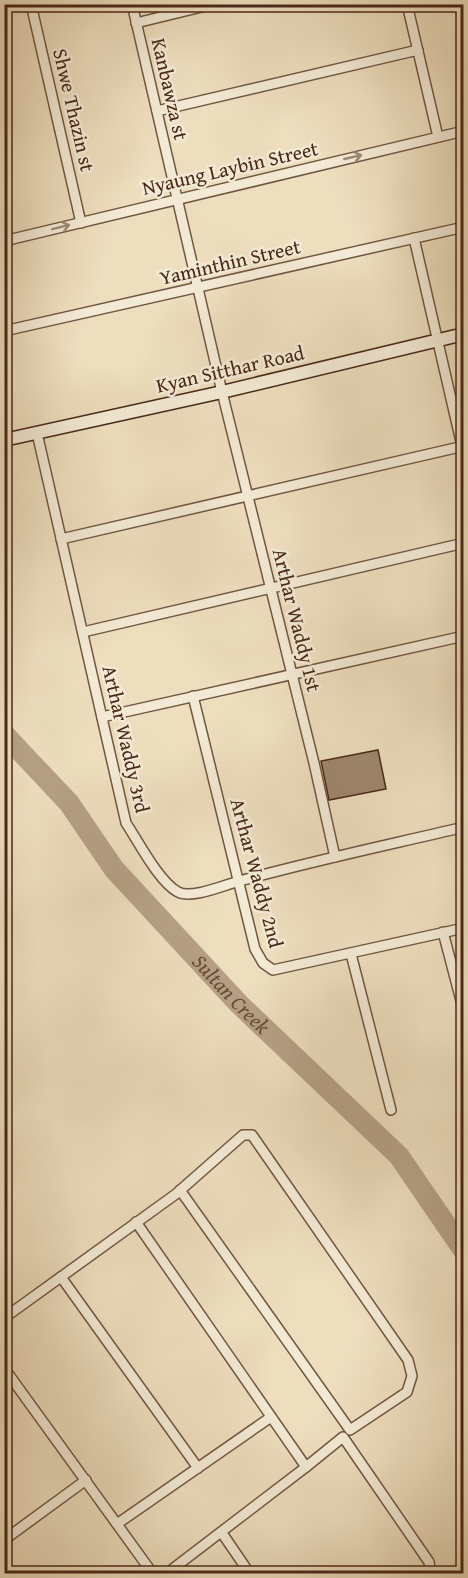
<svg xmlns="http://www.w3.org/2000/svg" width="468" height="1578" viewBox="0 0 468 1578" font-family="'Gentium Book Plus',serif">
<rect width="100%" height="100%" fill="#eddebe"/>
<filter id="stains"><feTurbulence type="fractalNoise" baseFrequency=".00333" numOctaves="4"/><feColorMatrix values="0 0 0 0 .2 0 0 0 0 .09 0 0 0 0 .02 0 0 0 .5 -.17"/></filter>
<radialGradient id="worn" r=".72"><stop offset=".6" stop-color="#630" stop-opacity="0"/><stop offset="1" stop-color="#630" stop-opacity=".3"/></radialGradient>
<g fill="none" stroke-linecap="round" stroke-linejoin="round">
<!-- river -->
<path stroke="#b5a085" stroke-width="21" id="s1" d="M4,734L69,803L114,869L239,1004L399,1156L464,1251"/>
</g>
<!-- building -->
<path fill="#9e876e" stroke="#492817" stroke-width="1.5" d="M378,750L386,789L329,800L321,761Z"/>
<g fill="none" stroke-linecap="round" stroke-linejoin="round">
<defs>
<g id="street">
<path d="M31,4L81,223"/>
<path d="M132,4L222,392L314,763L335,857"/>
<path d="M407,4L438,137"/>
<path d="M136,23L214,4"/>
<path d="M157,111L418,50"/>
<path d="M414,238L464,455"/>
<path d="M4,241L464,131"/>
<path d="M4,331L464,227"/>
<path d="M37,433L126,823C138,841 159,882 178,892C191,899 222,886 236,882C311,861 388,845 464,827"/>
<path d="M61,539L464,446"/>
<path d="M83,632L464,543"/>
<path d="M193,696L255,949L263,963L273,970L464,928"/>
<path d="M102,717L464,636"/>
<path d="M443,932L464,1012"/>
<path d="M351,954L391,1110"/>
<path d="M136,1222L306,1467"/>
<path d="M61,1277L198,1468"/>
<path d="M4,1318L176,1194L243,1135H252L408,1360L412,1376L407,1392L350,1430L180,1190"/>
<path d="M4,1368L153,1574"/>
<path d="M117,1524L271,1417"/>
<path d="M222,1533L250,1574"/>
<path d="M4,1540L86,1480"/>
<path d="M166,1574L306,1467L343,1437L429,1562L431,1574"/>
</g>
<path id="secondary" d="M4,440L222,392L464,334"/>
</defs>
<!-- street casing -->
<use href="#street" stroke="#725641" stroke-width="12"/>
<!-- secondary casing -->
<use href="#secondary" stroke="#492817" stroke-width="15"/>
<!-- street -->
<use href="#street" stroke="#f3ead5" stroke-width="9"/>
<!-- secondary -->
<use href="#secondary" stroke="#f3ead5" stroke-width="12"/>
</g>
<!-- one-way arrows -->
<defs><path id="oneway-shaft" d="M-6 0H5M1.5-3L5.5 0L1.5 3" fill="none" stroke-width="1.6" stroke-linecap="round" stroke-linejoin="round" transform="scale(1.5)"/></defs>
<g stroke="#9e8976">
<use href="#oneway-shaft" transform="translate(353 157) rotate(-13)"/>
<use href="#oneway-shaft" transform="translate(61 227) rotate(-14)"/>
</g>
<g text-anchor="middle" stroke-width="5" stroke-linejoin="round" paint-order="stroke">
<!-- street labels -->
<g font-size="20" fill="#492817" stroke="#f3ead5">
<text transform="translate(170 89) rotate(77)" y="7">Kanbawza st</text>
<text transform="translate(74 110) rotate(77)" y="7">Shwe Thazin st</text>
<text transform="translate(230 168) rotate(-13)" y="7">Nyaung Laybin Street</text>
<text transform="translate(230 262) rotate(-13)" y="7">Yaminthin Street</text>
<text transform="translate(230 369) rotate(-13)" y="7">Kyan Sitthar Road</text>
<text transform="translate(297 620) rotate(76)" y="7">Arthar Waddy 1st</text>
<text transform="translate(126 739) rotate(77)" y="7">Arthar Waddy 3rd</text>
<text transform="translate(257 873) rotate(75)" y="7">Arthar Waddy 2nd</text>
</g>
<!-- water labels -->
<g font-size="21" font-style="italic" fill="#694c38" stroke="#f3ead5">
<text dy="7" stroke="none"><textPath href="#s1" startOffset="346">Sultan Creek</textPath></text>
</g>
</g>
<!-- margin -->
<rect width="468" height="1578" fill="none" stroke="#eddebe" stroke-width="24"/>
<rect x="6" y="6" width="456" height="1566" fill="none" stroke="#492817" stroke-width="3"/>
<rect x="12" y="12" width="444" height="1554" fill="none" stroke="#492817" stroke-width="1.5"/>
<rect width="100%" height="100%" filter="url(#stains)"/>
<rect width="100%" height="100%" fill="url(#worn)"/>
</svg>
